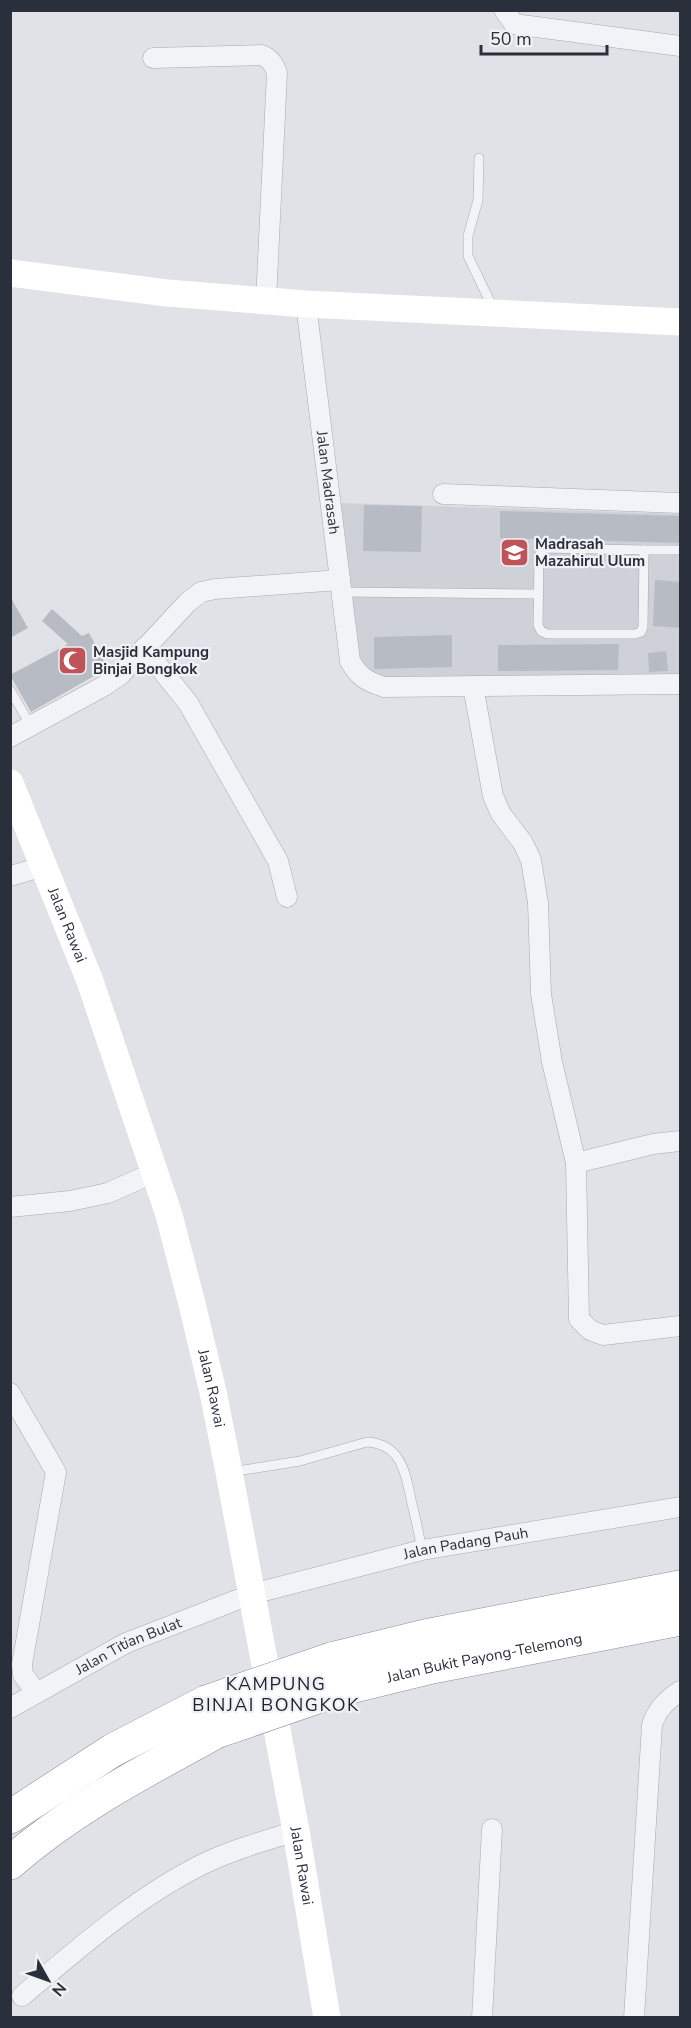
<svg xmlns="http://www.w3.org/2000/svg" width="691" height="2028" viewBox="0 0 691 2028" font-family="'Nunito Sans',sans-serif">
<rect width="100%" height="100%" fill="#e0e2e7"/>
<!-- built -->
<path fill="#ced1d8" d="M341,503L680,514V674L385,677L376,674L365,667L360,657Z"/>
<!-- building -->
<g fill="#b7bbc3">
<path d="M364,505L422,506L421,552L363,551Z"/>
<path d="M500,511L681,516V543L500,538Z"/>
<path d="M655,580L681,582V628L653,626Z"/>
<path d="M10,596L28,628L10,638Z"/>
<path d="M52,609L82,636L89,633L108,668L31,712L10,675L68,644L42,621Z"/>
<path d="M452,635V667L374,669V637Z"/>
<path d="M619,644L618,670L498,671V645Z"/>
<path d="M666,651L668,671L649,672L648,653Z"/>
</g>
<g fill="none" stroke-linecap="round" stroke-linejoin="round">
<defs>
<g id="lane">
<path d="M479,158L478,200L468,236V256L494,310"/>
<path d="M544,548L644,550L643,627L641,632L635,634H547L541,631L538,625L539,556Z"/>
<path d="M644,550H680"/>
<path d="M342,592L539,594"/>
<path d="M10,690L31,726"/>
<path d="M231,1472L300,1461L367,1442C403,1444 406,1476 412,1504C416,1519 419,1535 422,1550"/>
</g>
<g id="street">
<path d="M504,10L514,24L680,46"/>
<path d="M153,58L261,55C270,58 274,64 277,73L266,301"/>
<path id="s1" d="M306,304L350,661C359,677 366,681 384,687L680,684"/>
<path d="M443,494L680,503"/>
<path d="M144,648L188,703L278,861L287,897"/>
<path d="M473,686L493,796L501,814L523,843L531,860L538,903L541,994L552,1062L576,1163L579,1319L590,1330L603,1335L680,1326"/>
<path d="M10,737L104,686L121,674L188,602L201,592L215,589L340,580"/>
<path d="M10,876L45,866"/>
<path d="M576,1163L653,1144L680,1141"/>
<path d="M10,1207L70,1201L108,1193L155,1172"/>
<path d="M10,1393L56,1472L22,1664L23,1675L37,1693"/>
<path id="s2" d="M10,1708L126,1643L252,1594L422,1550L680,1507"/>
<path d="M22,1996C78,1949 135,1898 201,1865C231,1850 264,1841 296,1831"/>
<path d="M482,2018L492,1829"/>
<path d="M634,2018L652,1725C657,1709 667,1700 680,1691"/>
</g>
<g id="highway">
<path d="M331,1659L425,1636L680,1587"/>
<path id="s4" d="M338,1690L432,1667L680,1619"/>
<path d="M10,1817L113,1750L206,1702"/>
<path d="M10,1863C71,1809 145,1771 216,1732"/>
</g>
</defs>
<!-- lane casing -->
<use href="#lane" stroke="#a6a9b0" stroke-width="10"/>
<!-- street casing -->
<use href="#street" stroke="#a6a9b0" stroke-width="21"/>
<!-- highway casing -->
<use href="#highway" stroke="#898f9c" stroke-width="34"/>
<!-- lane -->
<use href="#lane" stroke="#f2f3f6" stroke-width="9"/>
<!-- street -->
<use href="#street" stroke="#f2f3f6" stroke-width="20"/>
<!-- secondary -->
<g stroke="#fff" stroke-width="27">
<path d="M10,273L167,293L306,304L680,322"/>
<path id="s3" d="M10,783L90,981L169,1215L192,1304L213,1392L229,1472L296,1831L327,2018"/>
</g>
<!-- highway -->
<use href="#highway" stroke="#fff" stroke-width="33"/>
<defs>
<g id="highway-bridge">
<path d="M206,1702L331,1659"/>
<path d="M216,1732L338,1690"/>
</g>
</defs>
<!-- highway-bridge casing -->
<use href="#highway-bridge" stroke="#898f9c" stroke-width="34" stroke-linecap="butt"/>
<!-- highway-bridge -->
<use href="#highway-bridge" stroke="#fff" stroke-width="33"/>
</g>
<!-- icons -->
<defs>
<symbol id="school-square" viewBox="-11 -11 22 22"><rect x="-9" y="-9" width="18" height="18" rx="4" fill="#be535a" stroke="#eff1f5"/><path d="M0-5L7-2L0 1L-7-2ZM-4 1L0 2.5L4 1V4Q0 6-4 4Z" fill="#fff"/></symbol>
<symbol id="mosque-square" viewBox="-11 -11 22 22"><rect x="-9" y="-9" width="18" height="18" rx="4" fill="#be535a" stroke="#eff1f5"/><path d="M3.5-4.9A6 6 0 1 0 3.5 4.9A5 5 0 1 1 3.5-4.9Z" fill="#fff"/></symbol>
</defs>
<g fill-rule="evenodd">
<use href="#school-square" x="498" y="536" width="33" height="33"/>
<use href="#mosque-square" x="56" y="644" width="33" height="33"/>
</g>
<g text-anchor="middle" stroke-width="4.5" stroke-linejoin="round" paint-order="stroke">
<!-- street labels -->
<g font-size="15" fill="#2a2f3c" stroke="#eff1f5">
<text dy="5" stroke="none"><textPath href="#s1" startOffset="180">Jalan Madrasah</textPath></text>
<text dy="5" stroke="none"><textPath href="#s3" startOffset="153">Jalan Rawai</textPath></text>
<text dy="5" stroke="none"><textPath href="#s3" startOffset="639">Jalan Rawai</textPath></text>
<text dy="5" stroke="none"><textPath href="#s2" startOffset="488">Jalan Padang Pauh</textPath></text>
<text dy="5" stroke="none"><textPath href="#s2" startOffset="134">Jalan Titian Bulat</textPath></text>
<text dy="5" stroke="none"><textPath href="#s4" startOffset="150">Jalan Bukit Payong-Telemong</textPath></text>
<text dy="5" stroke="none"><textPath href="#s3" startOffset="1125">Jalan Rawai</textPath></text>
</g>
<!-- poi labels -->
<g font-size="15" font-weight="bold" fill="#2a2f3c" stroke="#eff1f5" text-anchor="start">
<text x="535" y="549">Madrasah<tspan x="535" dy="17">Mazahirul Ulum</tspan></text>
<text x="93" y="657">Masjid Kampung<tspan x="93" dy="17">Binjai Bongkok</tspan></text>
</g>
<!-- quarter labels -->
<g font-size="18" letter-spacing="1.5" fill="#1c212d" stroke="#eff1f5">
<text x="276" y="1690">KAMPUNG<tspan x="276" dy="21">BINJAI BONGKOK</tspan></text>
</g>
</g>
<!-- border -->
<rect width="691" height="2028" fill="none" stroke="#2a2f3c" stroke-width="24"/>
<!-- north arrow -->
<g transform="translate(48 1980) rotate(130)" stroke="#eff1f5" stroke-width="4.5" paint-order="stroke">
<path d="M0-4.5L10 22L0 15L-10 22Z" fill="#2a2f3c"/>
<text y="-9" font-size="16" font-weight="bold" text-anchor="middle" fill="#2a2f3c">N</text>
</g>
<!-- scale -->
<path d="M481 45v9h126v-9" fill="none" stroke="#2a2f3c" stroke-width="3"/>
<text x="490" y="45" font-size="18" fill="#2a2f3c" stroke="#eff1f5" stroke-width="4.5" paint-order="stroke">50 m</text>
</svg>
